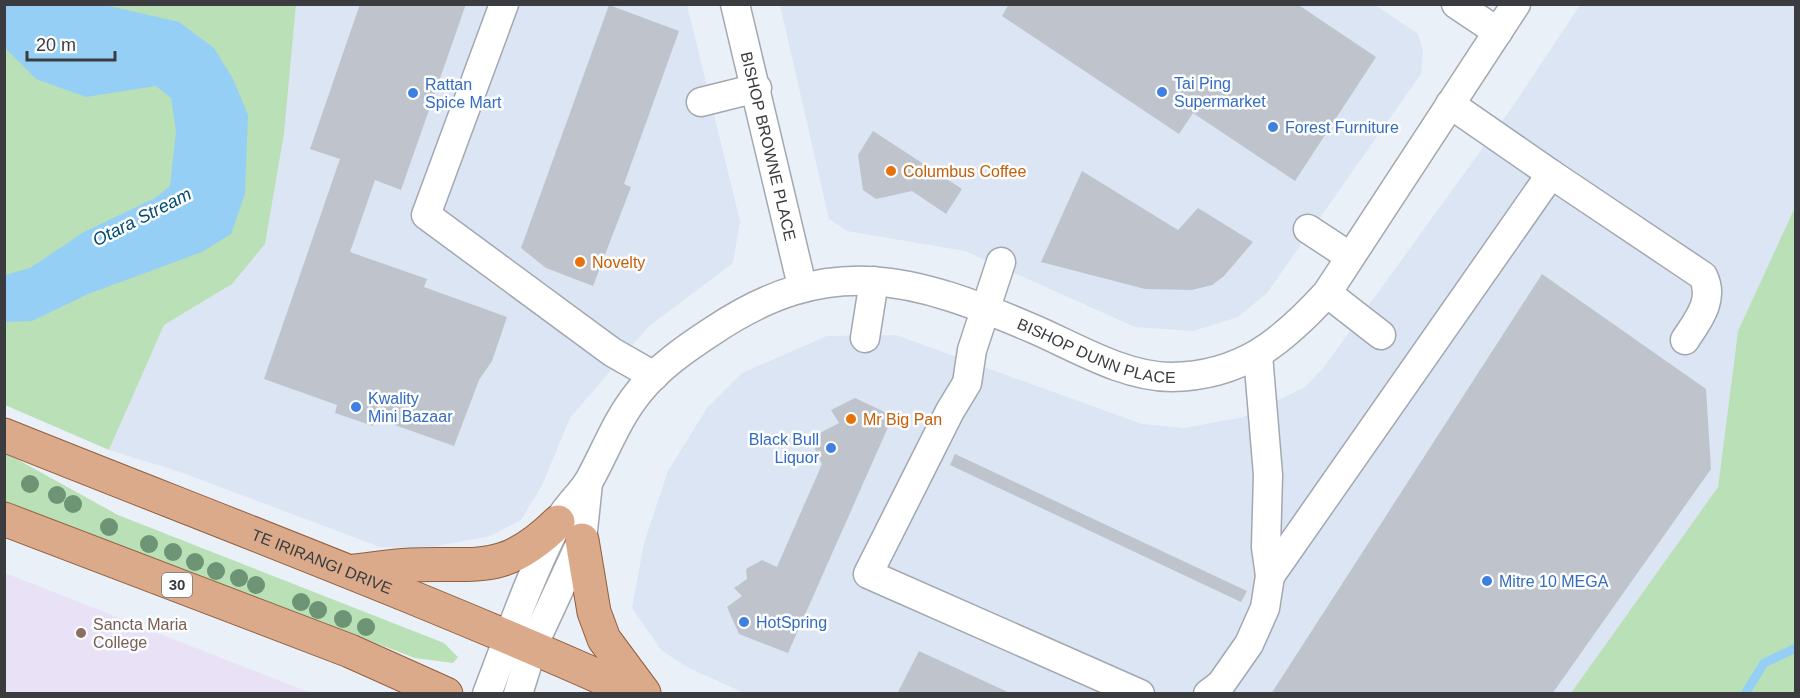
<svg xmlns="http://www.w3.org/2000/svg" width="1800" height="698" viewBox="0 0 1800 698" font-family="Arial,sans-serif">
<rect width="100%" height="100%" fill="#eaf0f8"/>
<!-- built -->
<g fill="#dbe5f4">
<path d="M296,5H687L740,221L733,263L648,327L570,418L542,485L521,520L490,536L426,548L380,547L180,472L109,450L164,325L232,284L265,244L284,134Z"/>
<path d="M780,5H1375L1418,34L1423,52L1421,74L1267,293L1238,317L1193,331L1135,327L965,251L847,231L829,219Z"/>
<path d="M1580,5H1795V207L1738,331L1718,487L1571,693H744L689,668L662,651L632,608L644,543L668,471L707,408L742,373L827,336L896,335L1142,424L1184,428L1244,417L1305,387L1324,367L1513,106Z"/>
</g>
<!-- education -->
<path fill="#e9e2f7" d="M4,573H5L311,693H5Z"/>
<!-- green -->
<g fill="#bae0b7">
<path d="M5,5H296L284,134L265,244L232,284L164,325L109,450L5,405Z"/>
<path d="M1795,207V693H1571L1718,487L1738,331Z"/>
<path d="M4,452L118,515L444,643L458,657L453,663L415,658L5,502Z"/>
</g>
<!-- water -->
<path fill="#96cff6" d="M4,5H105L179,22L214,48L233,79L248,115L245,194L231,234L202,252L88,294L32,321L5,322V275L30,268L84,232L155,198L170,186L176,131L171,98L156,86L86,97L36,79L5,48Z"/>
<g fill="none" stroke-linecap="round" stroke-linejoin="round">
<!-- stream -->
<path stroke="#96cff6" stroke-width="9" d="M1745,694L1764,663L1796,648"/>
</g>
<!-- building -->
<g fill="#bfc4cc">
<path d="M360,4H466L401,190L375,180L350,252L427,279L424,287L507,317L492,361L479,380L454,446L375,418L373,426L335,413L337,405L264,379L340,159L310,149Z"/>
<path d="M1009,4H1297L1376,57L1295,181L1193,113L1179,134L1002,16Z"/>
<path d="M609,5L679,31L624,184L631,187L593,286L546,268L521,248Z"/>
<path d="M873,131L962,189L946,214L912,191L876,199L863,190L858,155Z"/>
<path d="M1082,171L1178,230L1198,208L1253,242L1224,276L1212,285L1192,290L1145,289L1041,262Z"/>
<path d="M1542,274L1706,389L1711,469L1552,694H1271Z"/>
<path d="M855,398L893,416L788,653L739,634L727,607L742,596L734,588L747,579L746,569L762,560L777,567L822,464L815,449L816,435L839,423L831,410Z"/>
<path d="M955,454L1247,591L1241,602L950,465Z"/>
<path d="M919,651L1012,694H897Z"/>
</g>
<g fill="none" stroke-linecap="round" stroke-linejoin="round">
<defs>
<g id="minor">
<path d="M504,4L426,215L612,352L654,376"/>
<path id="s1" d="M735,4L802,286"/>
<path d="M1456,4L1498,32"/>
<path d="M701,102L757,88"/>
<path d="M1551,174L1703,276C1715,300 1698,320 1685,340"/>
<path d="M1308,229L1349,256"/>
<path d="M1001,262L972,350L967,383L950,411L868,574L1140,694"/>
<path d="M1327,293L1381,335"/>
<path d="M865,338L874,281"/>
<path d="M1270,576L1551,174L1450,104"/>
<path id="s2" d="M487,694C509,637 529,578 557,524C565,507 581,495 590,479C606,450 617,419 639,392C658,368 685,349 711,332C829,252 913,277 1036,330C1077,348 1125,377 1171,377C1242,376 1282,342 1327,293L1516,4"/>
<path d="M518,694L533,646L582,540L588,483"/>
<path d="M1208,694L1221,684L1249,644L1265,608L1270,576L1266,547L1268,475L1258,355"/>
</g>
<g id="major">
<path id="s3" d="M4,435C216,520 430,600 638,694"/>
<path d="M4,519L350,651L446,694"/>
<path d="M582,540L594,612L604,639L644,693"/>
<path d="M355,571C373,569 392,566 410,565C479,562 503,576 558,522"/>
</g>
</defs>
<!-- minor casing -->
<use href="#minor" stroke="#a2a8b0" stroke-width="31"/>
<!-- major casing -->
<use href="#major" stroke="#925f3e" stroke-width="35"/>
<!-- minor -->
<use href="#minor" stroke="#fff" stroke-width="28"/>
<!-- major -->
<use href="#major" stroke="#daaa8b" stroke-width="33"/>
</g>
<!-- trees -->
<g fill="#6d9475">
<circle cx="30" cy="484" r="9"/>
<circle cx="57" cy="495" r="9"/>
<circle cx="73" cy="504" r="9"/>
<circle cx="109" cy="527" r="9"/>
<circle cx="149" cy="544" r="9"/>
<circle cx="173" cy="552" r="9"/>
<circle cx="195" cy="562" r="9"/>
<circle cx="216" cy="571" r="9"/>
<circle cx="239" cy="578" r="9"/>
<circle cx="256" cy="585" r="9"/>
<circle cx="301" cy="602" r="9"/>
<circle cx="318" cy="610" r="9"/>
<circle cx="343" cy="619" r="9"/>
<circle cx="366" cy="627" r="9"/>
</g>
<!-- markers -->
<g fill="#3f7fe0" stroke="#fcfdff" stroke-width="2">
<circle cx="1162" cy="92" r="6"/>
<circle cx="413" cy="93" r="6"/>
<circle cx="1273" cy="127" r="6"/>
<circle cx="356" cy="407" r="6"/>
<circle cx="831" cy="448" r="6"/>
<circle cx="1487" cy="581" r="6"/>
<circle cx="744" cy="622" r="6"/>
</g>
<g fill="#e8710a" stroke="#fcfdff" stroke-width="2">
<circle cx="891" cy="171" r="6"/>
<circle cx="580" cy="262" r="6"/>
<circle cx="851" cy="419" r="6"/>
</g>
<circle fill="#8d6e63" stroke="#fcfdff" stroke-width="2" cx="81" cy="633" r="6"/>
<g text-anchor="middle" stroke-width="5" stroke-linejoin="round" paint-order="stroke">
<!-- shield labels -->
<rect fill="#fcfdff" stroke="#747679" stroke-width="1.5" x="162" y="573" width="30" height="24" rx="4.5"/>
<g font-size="15" font-weight="bold" fill="#3a3c3f">
<text x="177" y="590">30</text>
</g>
<!-- shop labels -->
<g font-size="16" fill="#366cbe" stroke="#fcfdff" text-anchor="start">
<text x="1174" y="89">Tai Ping<tspan x="1174" dy="18">Supermarket</tspan></text>
<text x="425" y="90">Rattan<tspan x="425" dy="18">Spice Mart</tspan></text>
<text x="1285" y="133">Forest Furniture</text>
<text x="368" y="404">Kwality<tspan x="368" dy="18">Mini Bazaar</tspan></text>
<text x="819" y="445" text-anchor="end">Black Bull<tspan x="819" dy="18">Liquor</tspan></text>
<text x="1499" y="587">Mitre 10 MEGA</text>
<text x="756" y="628">HotSpring</text>
</g>
<!-- street labels -->
<g font-size="16" fill="#3a3c3f" stroke="#fcfdff">
<text dy="6" stroke="none"><textPath href="#s1" startOffset="146">BISHOP BROWNE PLACE</textPath></text>
<text dy="6" stroke="none"><textPath href="#s2" startOffset="843">BISHOP DUNN PLACE</textPath></text>
<text dy="6" stroke="none"><textPath href="#s3" startOffset="342">TE IRIRANGI DRIVE</textPath></text>
</g>
<!-- food labels -->
<g font-size="16" fill="#c56008" stroke="#fcfdff" text-anchor="start">
<text x="903" y="177">Columbus Coffee</text>
<text x="592" y="268">Novelty</text>
<text x="863" y="425">Mr Big Pan</text>
</g>
<!-- education labels -->
<g font-size="16" fill="#785e54" stroke="#fcfdff" text-anchor="start">
<text x="93" y="630">Sancta Maria<tspan x="93" dy="18">College</tspan></text>
</g>
<!-- water labels -->
<g font-size="18" font-style="italic" fill="#024c71" stroke="#fcfdff">
<text transform="translate(142 217) rotate(-27)" y="6">Otara Stream</text>
</g>
</g>
<!-- border -->
<rect width="1800" height="698" fill="none" stroke="#3a3c3f" stroke-width="12"/>
<!-- scale -->
<path d="M27 51v9h88v-9" fill="none" stroke="#3a3c3f" stroke-width="3"/>
<text x="36" y="51" font-size="18" fill="#3a3c3f" stroke="#fcfdff" stroke-width="4.5" paint-order="stroke">20 m</text>
</svg>
